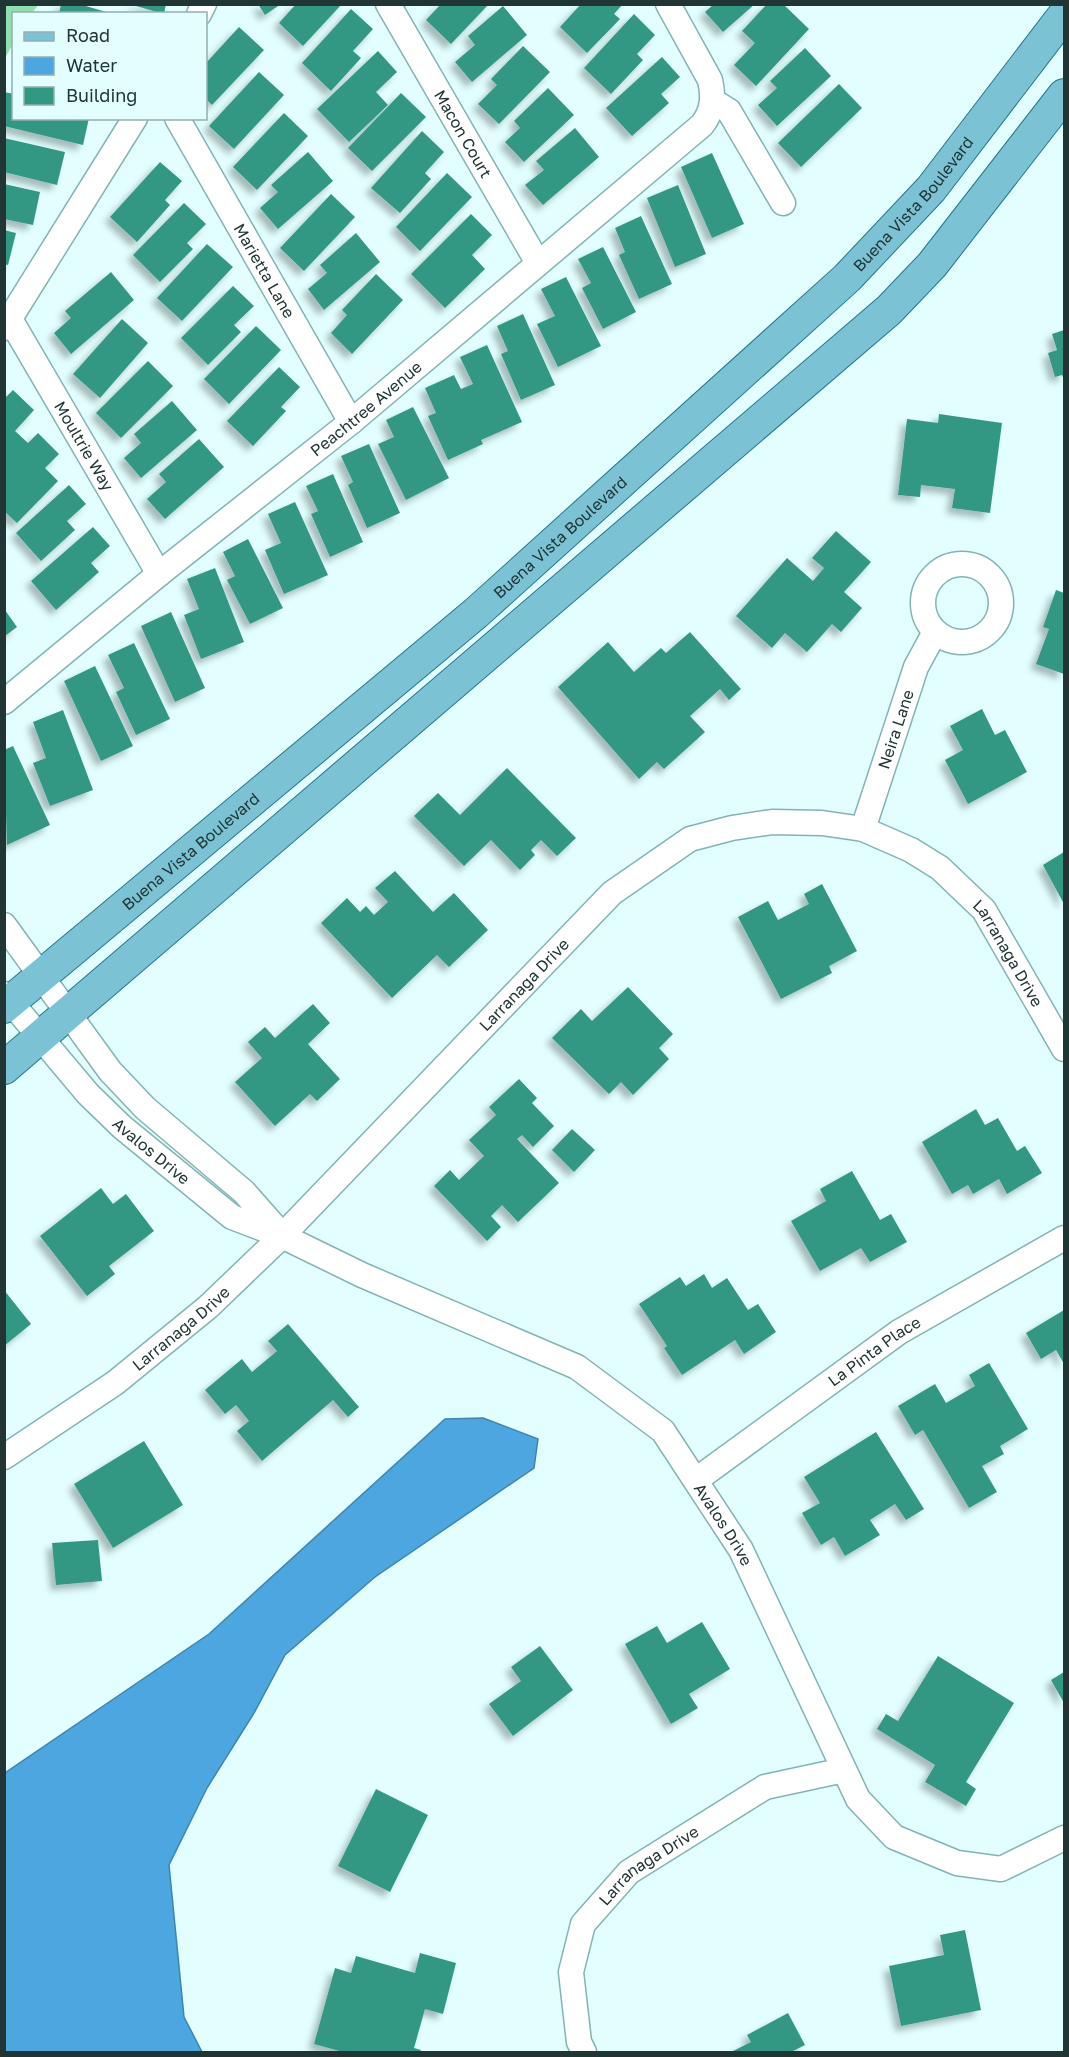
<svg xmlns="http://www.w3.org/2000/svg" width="1069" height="2057" viewBox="0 0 1069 2057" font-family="'Golos Text',sans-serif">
<defs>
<filter id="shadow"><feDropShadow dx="-5.5" dy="5.5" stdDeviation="3" flood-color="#0004"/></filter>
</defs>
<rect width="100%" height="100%" fill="#e2fefe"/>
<!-- green -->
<path fill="#90dfaf" d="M5,4L38,5L32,13L14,14L13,44L5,58Z"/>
<!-- water -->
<path fill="#4ca7e1" stroke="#3f85ad" stroke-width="1.5" d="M483,1418L538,1439L534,1468L375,1577L285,1655L254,1713L207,1788L169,1865L184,2017L202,2052H5V1773L209,1634L445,1419Z"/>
<!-- building -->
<g fill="#329884" filter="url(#shadow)">
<path d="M61,4H79L113,14H59Z"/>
<path d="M129,4H166L164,14Z"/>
<path d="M258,4H281L265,15Z"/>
<path d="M296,4H342L303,46L279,23Z"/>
<path d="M441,4H489L451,44L426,20Z"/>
<path d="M581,4H623L614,14L620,19L587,53L560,27Z"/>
<path d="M714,4H755L723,32L705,12Z"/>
<path d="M767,4H783L809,29L756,86L734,65L755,43L742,31Z"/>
<path d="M503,6L527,35L472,82L455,62L475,45L468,36Z"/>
<path d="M351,9L373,29L353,51L361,58L331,91L302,63Z"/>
<path d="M634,14L655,35L637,54L643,60L611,94L584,68Z"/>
<path d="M239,27L264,50L212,105L206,99V63Z"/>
<path d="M523,46L550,72L499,124L478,104L497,85L491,79Z"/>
<path d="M805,48L831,76L777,126L758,105L777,88L770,81Z"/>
<path d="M378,51L397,72L376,92L388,105L349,142L317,109Z"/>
<path d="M662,57L680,77L661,94L669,103L632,136L606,108Z"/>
<path d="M259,72L284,95L234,149L209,126Z"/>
<path d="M839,84L862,108L801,167L778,143Z"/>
<path d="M548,88L574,115L524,162L505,142L520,128L514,121Z"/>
<path d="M4,92L14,94V118H89L83,145L4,126Z"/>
<path d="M401,93L426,117L372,171L348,148Z"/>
<path d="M284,113L308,136L257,190L233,167Z"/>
<path d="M575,128L599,157L543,205L525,185L544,170L536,161Z"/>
<path d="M422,131L444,152L425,173L431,179L400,213L371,188Z"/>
<path d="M4,138L65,152L57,185L4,172Z"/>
<path d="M308,152L333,181L278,229L260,208L278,192L271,185Z"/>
<path d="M712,153L744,224L712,238L681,167Z"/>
<path d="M160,162L182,181L165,200L170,205L137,242L110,217Z"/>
<path d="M447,173L472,197L420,251L396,227Z"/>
<path d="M4,184L40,192L33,225L4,219Z"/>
<path d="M678,185L706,254L675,267L647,198Z"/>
<path d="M331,194L355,217L304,271L280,248Z"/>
<path d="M184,203L206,224L187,243L193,249L160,282L133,255Z"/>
<path d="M471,214L492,235L472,255L485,269L445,308L411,274Z"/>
<path d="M641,216L672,284L639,299L619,255L625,252L615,228Z"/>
<path d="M4,230L16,233L8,265L4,264Z"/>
<path d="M356,233L380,262L324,310L308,289L327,273L320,265Z"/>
<path d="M207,244L233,267L182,321L157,298Z"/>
<path d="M603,247L636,312L603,329L582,288L591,283L578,259Z"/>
<path d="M111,272L134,300L71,354L54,333L71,318L65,311Z"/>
<path d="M376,274L403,300L352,354L331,333L347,315L342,310Z"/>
<path d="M566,277L601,346L558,367L537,324L555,316L541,289Z"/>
<path d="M233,286L254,306L234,325L241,332L208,365L181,338Z"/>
<path d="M523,314L555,385L521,400L501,354L508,351L497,326Z"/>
<path d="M122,319L148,343L100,398L73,374Z"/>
<path d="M256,326L281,350L229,404L204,379Z"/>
<path d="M1064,330V380L1062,375L1055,377L1048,353L1057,350L1052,334Z"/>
<path d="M487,345L522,422L481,440L483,444L448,460L428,416L436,413L425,388L454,375L461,389L473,384L460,357Z"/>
<path d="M148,361L173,386L121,438L96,413Z"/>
<path d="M279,367L300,387L281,407L286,411L253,446L227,421Z"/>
<path d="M13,390L34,410L15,431L28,443L38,433L59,454L45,468L58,481L17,523L4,511V399Z"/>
<path d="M172,401L197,430L141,478L124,458L141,443L134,434Z"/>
<path d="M413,407L449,478L406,500L378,444L394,437L386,420Z"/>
<path d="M939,414L1002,423L990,513L952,508L955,489L921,485L920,497L898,495L907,419L938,423Z"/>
<path d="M199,439L224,467L165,519L147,499L166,482L159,474Z"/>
<path d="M369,444L400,513L367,528L348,485L353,482L341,456Z"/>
<path d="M333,474L363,542L330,557L311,514L318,511L306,486Z"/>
<path d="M69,485L86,504L67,521L75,530L41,561L16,533Z"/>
<path d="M295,502L328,575L284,594L265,550L281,543L268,514Z"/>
<path d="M93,527L110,546L91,563L99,572L56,610L31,581Z"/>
<path d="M836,531L871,562L844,592L862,608L841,632L832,624L807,652L785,633L772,648L736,616L787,558L813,581L824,568L812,558Z"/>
<path d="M248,539L283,608L250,624L227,580L235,576L223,552Z"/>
<path d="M215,568L244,642L201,659L184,615L199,609L187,579Z"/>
<path d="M1056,590L1064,593V674L1036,664L1049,629L1043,627Z"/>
<path d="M5,610L17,627L5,636Z"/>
<path d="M171,612L205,688L175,702L141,626Z"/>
<path d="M690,632L741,689L729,700L720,689L690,716L705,732L664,769L657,762L639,779L558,687L608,642L634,672L661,648L666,653Z"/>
<path d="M134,643L170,719L136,735L116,692L124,688L108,655Z"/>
<path d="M95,666L133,746L101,761L64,681Z"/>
<path d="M982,709L995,735L1005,730L1027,772L968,804L945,760L963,750L950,726Z"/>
<path d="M63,710L93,790L50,806L33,763L46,758L33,722Z"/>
<path d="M13,746L50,825L7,845L4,750Z"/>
<path d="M507,768L576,838L557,856L541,840L531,850L535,855L520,870L491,840L464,866L414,816L438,793L460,815Z"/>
<path d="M1064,852V904L1043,865Z"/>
<path d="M395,871L433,912L454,893L488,930L449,967L437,955L392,998L321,923L347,898L360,912L366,906L374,915L388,902L375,888Z"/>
<path d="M822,884L857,951L829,966L832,973L781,999L738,917L768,901L778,920L809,904L804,894Z"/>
<path d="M628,987L673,1034L659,1048L669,1059L633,1095L621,1082L609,1094L552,1038L581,1009L592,1021Z"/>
<path d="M313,1004L330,1023L308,1044L340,1079L317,1101L310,1094L275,1126L235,1082L262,1058L248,1042L265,1027L275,1038Z"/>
<path d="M519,1079L537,1098L532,1103L554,1126L533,1147L522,1135L517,1139L559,1183L518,1222L502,1205L491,1216L501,1227L487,1241L434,1186L450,1170L459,1180L484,1156L469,1140L496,1115L489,1107Z"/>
<path d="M976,1109L985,1125L998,1118L1017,1151L1025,1146L1042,1173L1007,1194L999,1179L973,1194L968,1185L952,1194L922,1142Z"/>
<path d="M572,1129L595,1150L574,1172L552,1150Z"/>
<path d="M852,1171L880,1220L891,1214L907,1242L870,1262L861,1248L820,1271L791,1221L826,1201L820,1189Z"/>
<path d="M101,1188L113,1204L126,1194L154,1231L109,1266L115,1274L87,1296L40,1236Z"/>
<path d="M704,1274L712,1288L727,1278L748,1310L758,1304L776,1332L744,1354L735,1340L682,1375L664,1348L667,1346L639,1304L680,1277L686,1286Z"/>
<path d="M4,1290L31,1324L4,1346Z"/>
<path d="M1064,1310V1364L1056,1350L1041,1359L1026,1333Z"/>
<path d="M288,1324L359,1407L348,1417L333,1400L262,1461L237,1431L249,1421L236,1405L225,1414L205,1390L242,1359L252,1372L277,1351L268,1341Z"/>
<path d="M989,1363L1028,1429L1000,1446L1004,1454L982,1466L997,1492L969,1508L923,1430L915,1435L898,1406L935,1384L946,1403L975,1386L969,1375Z"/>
<path d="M876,1432L924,1509L906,1520L895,1504L870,1520L880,1535L845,1556L834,1537L821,1545L802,1513L820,1503L804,1477Z"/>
<path d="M144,1441L183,1505L113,1548L74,1484Z"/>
<path d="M98,1540L102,1581L56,1585L52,1543Z"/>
<path d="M702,1622L730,1669L689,1694L698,1708L671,1724L625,1644L657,1626L667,1643Z"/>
<path d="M540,1646L573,1690L513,1736L489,1704L521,1681L511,1667Z"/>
<path d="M938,1656L1014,1703L966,1782L976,1789L966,1806L925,1782L935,1765L877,1729L886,1714L898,1721Z"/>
<path d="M1064,1672V1703L1051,1680Z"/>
<path d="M376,1789L428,1815L390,1892L338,1866Z"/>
<path d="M965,1930L981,2010L901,2026L889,1966L944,1955L940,1935Z"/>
<path d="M420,1953L456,1963L443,2014L425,2009L414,2048L421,2050L420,2052H343L314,2044L335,1968L351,1973L356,1956L415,1973Z"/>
<path d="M788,2013L805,2045L791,2052H731L751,2042L747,2035Z"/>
</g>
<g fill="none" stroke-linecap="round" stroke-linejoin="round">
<defs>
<g id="minor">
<path id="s1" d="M388,4L538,263"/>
<path d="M199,14L204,4"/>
<path d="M713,101L729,111L783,203"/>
<path id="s2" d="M177,118L351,422"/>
<path id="s3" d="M10,319L159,574"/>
<path d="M4,328L135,118"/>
<circle cx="962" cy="603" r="39"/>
<path id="s4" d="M4,702L159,574L351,422L702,125C713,111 714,97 710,80L668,4"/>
<path id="s5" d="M863,829L916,667L935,632"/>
<path d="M4,925L110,1071L145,1108L244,1192L281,1234"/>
<path id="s6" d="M4,994L88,1094L122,1127L232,1217L282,1236L362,1275L577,1367L663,1431L741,1550L858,1799L894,1837L957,1863L1001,1869L1064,1838"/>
<path id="s7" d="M4,1457L115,1383L208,1307L282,1236L612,893L690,839L732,828L772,822L822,823L863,829L911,850L940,868L984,910L1064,1049"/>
<path id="s8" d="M696,1480L899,1332L1064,1238"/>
<path id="s9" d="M584,2052L579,2042L571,1972L583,1924L629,1872L765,1787L844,1770"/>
</g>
<g id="major">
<path id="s10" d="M4,1007L476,613L847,278L931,189L1064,15"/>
<path d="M4,1068L889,310L932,265L1064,95"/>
</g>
</defs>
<!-- minor casing -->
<use href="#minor" stroke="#84b3b4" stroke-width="27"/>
<!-- major casing -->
<use href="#major" stroke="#23778a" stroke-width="34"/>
<!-- minor -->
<use href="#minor" stroke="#fff" stroke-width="24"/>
<!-- major -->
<use href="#major" stroke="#7bc3d4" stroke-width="32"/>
</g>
<g text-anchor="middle" stroke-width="4.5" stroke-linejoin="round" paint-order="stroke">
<!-- street labels -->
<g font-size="16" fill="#223535" stroke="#e2fefe">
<text dy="6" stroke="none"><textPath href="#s1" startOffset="150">Macon Court</textPath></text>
<text dy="6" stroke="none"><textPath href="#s10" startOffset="1214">Buena Vista Boulevard</textPath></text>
<text dy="6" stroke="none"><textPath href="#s2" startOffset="176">Marietta Lane</textPath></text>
<text dy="6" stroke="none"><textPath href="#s4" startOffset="466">Peachtree Avenue</textPath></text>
<text dy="6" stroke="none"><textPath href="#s3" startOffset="147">Moultrie Way</textPath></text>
<text dy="6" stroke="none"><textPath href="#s10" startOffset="728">Buena Vista Boulevard</textPath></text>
<text dy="6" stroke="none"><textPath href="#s5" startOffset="105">Neira Lane</textPath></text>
<text dy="6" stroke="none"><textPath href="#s10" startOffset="243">Buena Vista Boulevard</textPath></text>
<text dy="6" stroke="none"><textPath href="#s7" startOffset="1299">Larranaga Drive</textPath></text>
<text dy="6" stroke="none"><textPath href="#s7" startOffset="705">Larranaga Drive</textPath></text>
<text dy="6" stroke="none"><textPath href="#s6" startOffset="216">Avalos Drive</textPath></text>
<text dy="6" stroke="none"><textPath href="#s7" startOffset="219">Larranaga Drive</textPath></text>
<text dy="6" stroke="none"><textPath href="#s8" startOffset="220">La Pinta Place</textPath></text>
<text dy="6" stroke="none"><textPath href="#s6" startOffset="915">Avalos Drive</textPath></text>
<text dy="6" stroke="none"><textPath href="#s9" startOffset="220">Larranaga Drive</textPath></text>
</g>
</g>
<!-- border -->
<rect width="1069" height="2057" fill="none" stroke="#223535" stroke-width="12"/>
<!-- legend -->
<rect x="12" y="12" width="195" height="108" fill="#e2fefe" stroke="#95aeae" stroke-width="1.5"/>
<rect x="24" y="32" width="30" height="9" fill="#7bc3d4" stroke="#95aeae" stroke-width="1.5"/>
<text x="66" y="42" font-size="18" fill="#223535">Road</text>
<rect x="24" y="57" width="30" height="18" fill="#4ca7e1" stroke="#95aeae" stroke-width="1.5"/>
<text x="66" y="72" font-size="18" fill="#223535">Water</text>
<rect x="24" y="87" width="30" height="18" fill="#329884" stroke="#95aeae" stroke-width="1.5"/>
<text x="66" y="102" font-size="18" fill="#223535">Building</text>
</svg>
